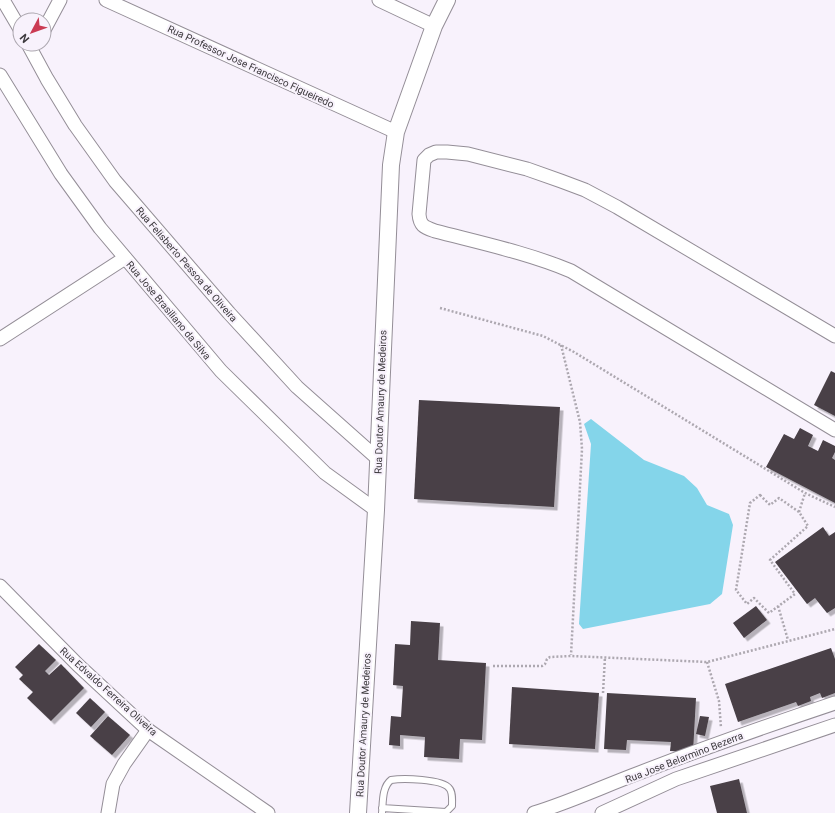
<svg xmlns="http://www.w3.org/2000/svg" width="835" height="813" viewBox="0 0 835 813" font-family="Roboto,sans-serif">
<defs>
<filter id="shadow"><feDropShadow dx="3.5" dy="3.5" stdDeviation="0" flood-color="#0004"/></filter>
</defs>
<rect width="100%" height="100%" fill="#f8f2fc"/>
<!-- water -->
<path fill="#84d5ea" d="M591,419L644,460L684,476L697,488L707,505L729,514L733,525L722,594L710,604L583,629L579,624L591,444L584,424Z"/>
<!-- building -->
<g fill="#484046" filter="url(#shadow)">
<path d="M831,371L835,373V416L814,405Z"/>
<path d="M419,400L560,407L554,507L414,499Z"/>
<path d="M800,428L813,435L808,446L818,451L823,440L835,446V452L832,458L835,460V503L766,467L784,434L794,439Z"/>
<path d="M823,527L829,536L835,532V608L827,613L815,598L807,604L775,562Z"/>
<path d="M756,606L767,620L744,638L733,623Z"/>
<path d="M411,621L440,623L438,660L486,663L482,740L460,739L459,759L424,757L425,737L400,735V746L389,745L391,716L401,717L403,686L393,685L395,644L410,645Z"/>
<path d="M39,644L56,660L45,671L49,675L61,664L84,688L51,721L27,698L33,692L19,679L23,675L15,667Z"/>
<path d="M831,648L835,659V693L822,698L820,693L810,697L811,701L798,706L796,702L738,722L725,684Z"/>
<path d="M512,687L599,693L595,749L509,744Z"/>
<path d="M607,693L696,698L693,752L670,751L671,742L627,740L626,750L604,749Z"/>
<path d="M90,698L105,712L91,727L76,713Z"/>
<path d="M108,716L130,735L112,755L90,736Z"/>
<path d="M700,716L709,717L705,736L696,734Z"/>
<path d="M739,779L747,813H717L710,786Z"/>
</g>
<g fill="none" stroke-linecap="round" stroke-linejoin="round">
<defs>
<path id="service" d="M382,813C383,802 382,787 391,780C403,778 442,779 449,788C453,792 452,800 452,806L446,812L382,808"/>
<g id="minor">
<path d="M3,0L20,29"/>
<path d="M106,0L396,132"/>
<path d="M379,0L434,26"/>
<path d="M44,30L60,0"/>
<path d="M28,44L47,79L75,125L115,181L229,313L297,387L378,459"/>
<path d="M0,75L61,174L100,228L221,371L325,473L376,510"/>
<path d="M835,336L617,207L585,190L561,181L527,169L468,154L447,152H436L429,155L424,160L419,214C420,226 424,227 435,231C481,243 528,253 571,271L835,430"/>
<path d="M0,339L125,258"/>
<path d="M0,586L78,665L148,730L268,813"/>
<path d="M108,813L113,784L124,764L148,730"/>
<path d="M534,813C570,802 604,786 639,773C704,748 769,725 835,703"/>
<path d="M602,813L676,779L835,725"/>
</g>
<path id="tertiary" d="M358,813L376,510L391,165L396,132L434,26L447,0"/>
</defs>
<!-- service casing -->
<use href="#service" stroke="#948e97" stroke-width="8"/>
<!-- minor casing -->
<use href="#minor" stroke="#948e97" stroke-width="15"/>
<!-- tertiary casing -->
<use href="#tertiary" stroke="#948e97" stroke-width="18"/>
<!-- path -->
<g stroke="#ada8b0" stroke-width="2.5" stroke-dasharray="2 2" stroke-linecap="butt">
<path d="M440,308L543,336L574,352L805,493L835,507"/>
<path d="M561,345L580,422L582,449L571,655"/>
<path d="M760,495L770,505L779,498L799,512L808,526L770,560L795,594L769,613L754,598L747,604L736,590L750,503Z"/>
<path d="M799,512L805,493"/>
<path d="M778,606L788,640"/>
<path d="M707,662L719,701L721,728"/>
<path d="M493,666H542L545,664L547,659L550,657L571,656L707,662L835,629"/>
<path d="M603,693L605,657"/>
</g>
<!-- service -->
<use href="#service" stroke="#fff" stroke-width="6"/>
<!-- minor -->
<use href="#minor" stroke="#fff" stroke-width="13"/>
<!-- tertiary -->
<use href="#tertiary" stroke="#fff" stroke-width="16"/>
</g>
<g text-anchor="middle" stroke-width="4" stroke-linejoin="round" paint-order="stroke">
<!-- street labels -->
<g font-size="10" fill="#3c393d" stroke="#f8f2fc">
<text transform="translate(251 66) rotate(25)" y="4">Rua Professor Jose Francisco Figueiredo</text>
<text transform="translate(187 264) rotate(49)" y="4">Rua Felisberto Pessoa de Oliveira</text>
<text transform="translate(169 310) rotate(50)" y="4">Rua Jose Brasiliano da Silva</text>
<text transform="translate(380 402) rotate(-88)" y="4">Rua Doutor Amaury de Medeiros</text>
<text transform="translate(109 691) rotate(42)" y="4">Rua Edvaldo Ferreira Oliveira</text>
<text transform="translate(363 725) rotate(-87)" y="4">Rua Doutor Amaury de Medeiros</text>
<text transform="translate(684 757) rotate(-21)" y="4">Rua Jose Belarmino Bezerra</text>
</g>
</g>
<!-- north arrow -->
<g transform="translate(32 32) rotate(229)"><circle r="19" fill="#f8f2fc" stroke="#ada8b0"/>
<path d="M0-3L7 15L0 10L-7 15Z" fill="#cb3b53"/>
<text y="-6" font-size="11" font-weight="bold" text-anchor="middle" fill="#3c393d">N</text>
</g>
</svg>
